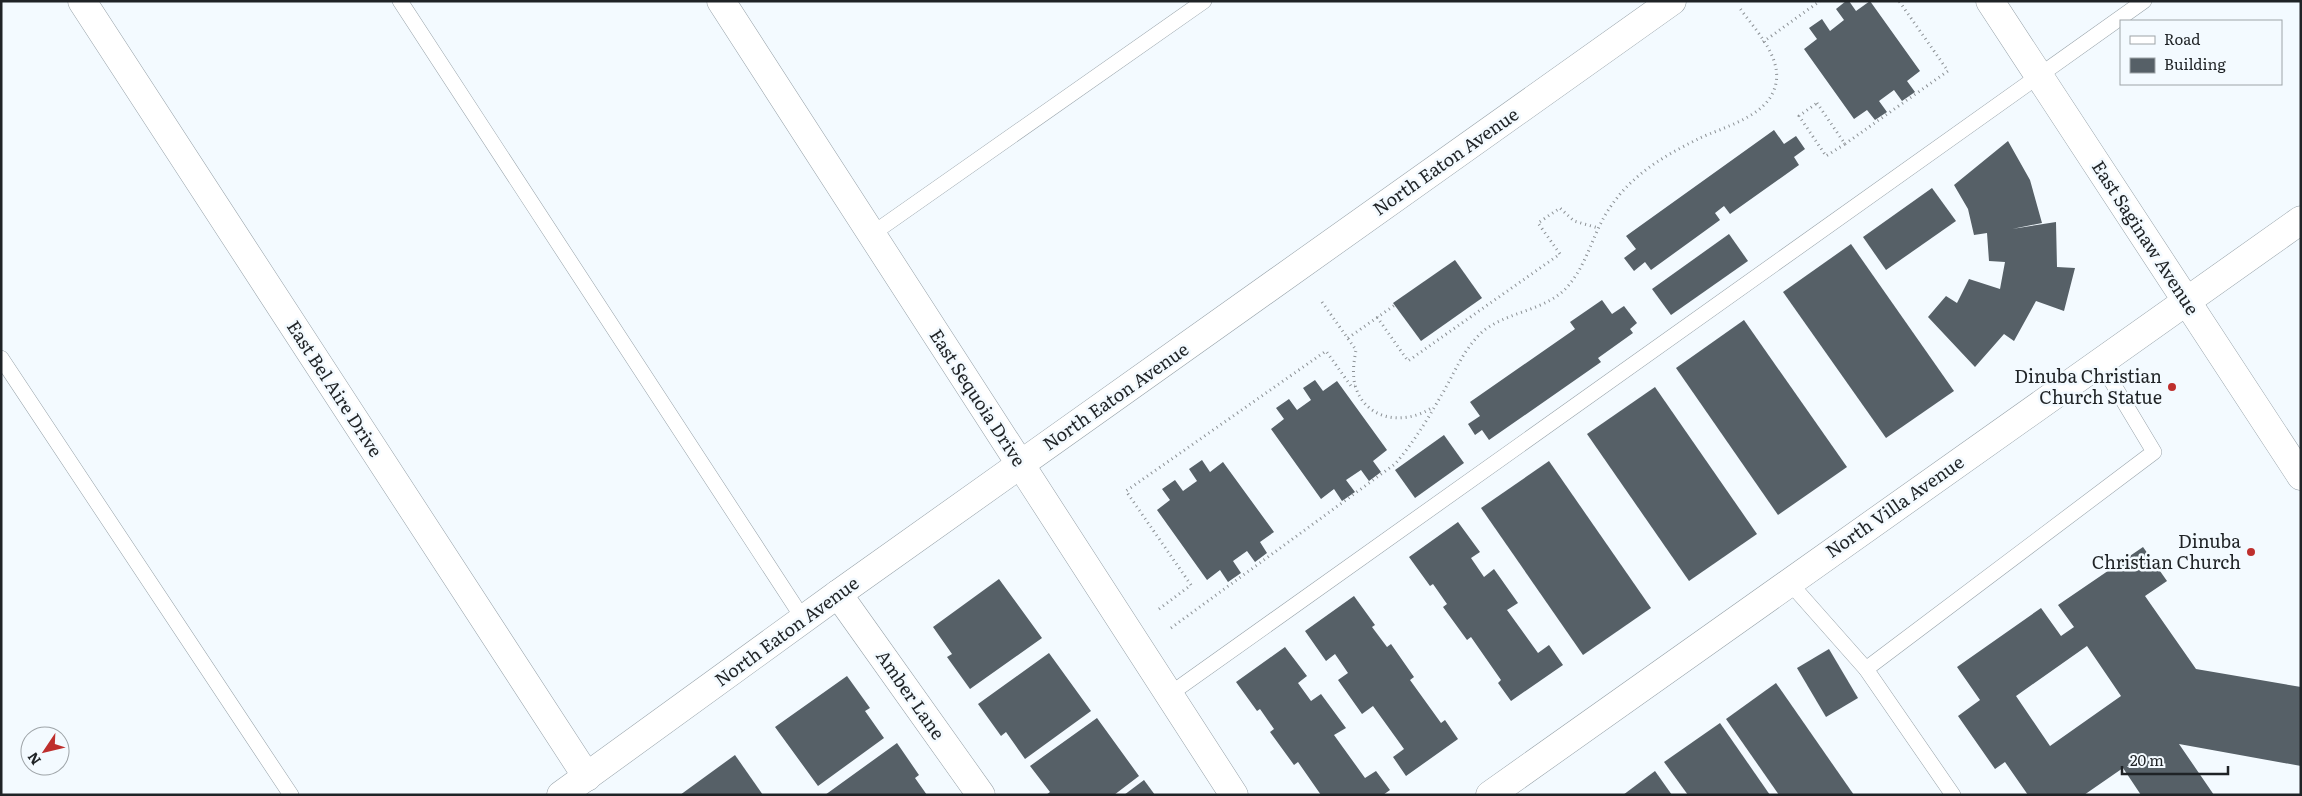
<svg xmlns="http://www.w3.org/2000/svg" width="2302" height="796" viewBox="0 0 2302 796" font-family="Literata,serif">
<rect width="100%" height="100%" fill="#f3faff"/>
<!-- building -->
<g fill="#566067" fill-rule="evenodd">
<path d="M1846,1H1849L1856,11L1870,1L1920,71L1907,81L1915,92L1902,101L1894,90L1879,101L1887,112L1875,120L1867,110L1854,119L1804,49L1817,39L1809,28L1822,19L1830,31L1844,20L1836,9Z"/>
<path d="M1774,130L1784,144L1796,136L1805,149L1794,157L1799,165L1730,214L1724,206L1715,213L1720,220L1651,270L1645,262L1634,271L1624,258L1636,249L1626,236Z"/>
<path d="M2008,141L2030,180L2042,223L2012,229L2056,222L2057,267L2075,268L2064,311L2036,301L2014,341L2004,334L1975,367L1928,317L1946,296L1957,303L1969,279L2000,289L2005,262L1989,261L1987,233L1974,235L1968,209L1954,185Z"/>
<path d="M1932,188L1956,221L1886,270L1863,237Z"/>
<path d="M1729,234L1748,261L1671,315L1652,289Z"/>
<path d="M1851,244L1954,391L1886,438L1783,292Z"/>
<path d="M1455,260L1482,298L1421,341L1393,303Z"/>
<path d="M1602,300L1612,314L1624,306L1637,323L1630,329L1633,333L1598,358L1601,362L1489,440L1482,430L1475,435L1468,424L1480,416L1470,402L1575,329L1570,322Z"/>
<path d="M1744,320L1847,467L1778,515L1676,368Z"/>
<path d="M1315,380L1323,391L1337,381L1387,450L1373,461L1381,472L1369,481L1361,470L1346,480L1355,492L1342,501L1334,489L1321,499L1271,429L1284,419L1276,408L1289,399L1297,410L1311,400L1303,388Z"/>
<path d="M1655,387L1757,534L1689,581L1587,434Z"/>
<path d="M1444,435L1464,463L1415,498L1395,470Z"/>
<path d="M1202,460L1210,472L1223,462L1274,532L1260,542L1267,553L1255,562L1247,551L1233,561L1241,573L1228,582L1220,570L1207,580L1157,510L1170,500L1162,489L1175,480L1183,491L1197,481L1189,469Z"/>
<path d="M1549,461L1651,608L1583,655L1481,508Z"/>
<path d="M1458,522L1480,552L1471,558L1484,577L1494,569L1518,603L1507,610L1538,653L1549,645L1563,665L1511,701L1498,683L1501,680L1471,637L1467,640L1443,607L1447,604L1433,584L1430,586L1409,557Z"/>
<path d="M2143,547L2167,581L2145,596L2196,669L2301,687V766L2179,744L2214,795H2141L2123,768L2084,795H2028L2005,762L1995,769L1958,716L1980,700L1957,667L2041,608L2061,636L2074,627L2058,605ZM2087,646L2121,696L2050,746L2016,696Z"/>
<path d="M999,579L1042,638L970,689L947,657L952,654L933,627Z"/>
<path d="M1354,596L1375,625L1372,627L1387,647L1391,644L1414,677L1410,680L1441,723L1445,720L1458,739L1406,776L1393,757L1404,749L1373,706L1362,714L1338,680L1348,673L1335,654L1326,661L1305,631Z"/>
<path d="M1285,647L1307,676L1298,683L1311,701L1321,694L1346,728L1334,735L1365,778L1376,771L1390,790L1383,795H1321L1298,762L1294,765L1270,732L1274,729L1260,709L1257,711L1236,682Z"/>
<path d="M1829,649L1858,698L1826,717L1797,668Z"/>
<path d="M1049,653L1091,711L1025,759L1006,732L1001,736L978,704Z"/>
<path d="M847,676L870,708L865,711L884,738L818,786L775,727Z"/>
<path d="M1776,683L1854,795H1779L1726,719Z"/>
<path d="M1097,718L1139,776L1114,795H1046L1050,792L1030,766Z"/>
<path d="M1720,723L1770,795H1688L1664,762Z"/>
<path d="M897,743L919,775L915,778L927,795H825Z"/>
<path d="M735,755L763,795H680Z"/>
<path d="M1655,771L1672,795H1623Z"/>
<path d="M1144,780L1155,795H1124Z"/>
</g>
<g fill="none" stroke-linecap="round" stroke-linejoin="round">
<defs>
<g id="service">
<path d="M400,1L804,620"/>
<path d="M872,234L1204,1"/>
<path d="M1,358L291,795"/>
<path d="M1789,582L1866,669L1953,795"/>
<path d="M1866,669L2154,452L2100,362"/>
<path d="M1170,694L2144,1"/>
</g>
<g id="minor">
<path d="M82,1L587,777"/>
<path d="M721,1L1234,795"/>
<path d="M838,594L981,795"/>
<path d="M561,795L838,594L1672,1"/>
<path d="M1490,795L2301,220"/>
</g>
<path id="tertiary" d="M1990,1L2301,476"/>
</defs>
<!-- service casing -->
<use href="#service" stroke="#97a2a9" stroke-width="16"/>
<!-- minor casing -->
<use href="#minor" stroke="#97a2a9" stroke-width="29"/>
<!-- tertiary casing -->
<use href="#tertiary" stroke="#97a2a9" stroke-width="29"/>
<!-- path -->
<g stroke="#8c9195" stroke-width="3" stroke-dasharray="1 4" stroke-linecap="butt">
<path d="M1763,42L1820,1"/>
<path d="M1817,103L1845,144L1826,156L1799,116Z"/>
<path d="M1845,144L1948,71L1899,1"/>
<path d="M1322,302L1356,350C1354,361 1352,373 1355,385C1365,421 1405,426 1433,407"/>
<path d="M1377,317L1408,361L1560,254L1538,223L1560,208L1574,221L1598,228"/>
<path d="M1348,338L1395,305"/>
<path d="M1159,609L1191,585L1126,491L1326,351L1351,386H1355"/>
<path d="M1171,628L1395,464C1415,441 1430,415 1445,389C1456,369 1465,348 1482,332C1507,311 1547,311 1568,286C1582,270 1589,249 1598,229C1608,207 1623,188 1642,173C1659,159 1680,148 1700,138C1724,127 1764,117 1774,90C1786,60 1755,30 1739,7"/>
</g>
<!-- service -->
<use href="#service" stroke="#fff" stroke-width="15"/>
<!-- minor -->
<use href="#minor" stroke="#fff" stroke-width="28"/>
<!-- tertiary -->
<use href="#tertiary" stroke="#fff" stroke-width="28"/>
</g>
<!-- markers -->
<g fill="#be2f2d" stroke="#f3faff" stroke-width="2">
<circle cx="2172" cy="387" r="5"/>
<circle cx="2251" cy="552" r="5"/>
</g>
<g text-anchor="middle" stroke-width="5" stroke-linejoin="round" paint-order="stroke">
<!-- street labels -->
<g font-size="18" fill="#1f2326" stroke="#f3faff">
<text transform="translate(1446 162) rotate(-35)" y="6">North Eaton Avenue</text>
<text transform="translate(2145 238) rotate(57)" y="6">East Saginaw Avenue</text>
<text transform="translate(334 389) rotate(57)" y="6">East Bel Aire Drive</text>
<text transform="translate(1116 397) rotate(-35)" y="6">North Eaton Avenue</text>
<text transform="translate(977 398) rotate(57)" y="6">East Sequoia Drive</text>
<text transform="translate(1895 507) rotate(-35)" y="6">North Villa Avenue</text>
<text transform="translate(787 632) rotate(-36)" y="6">North Eaton Avenue</text>
<text transform="translate(910 695) rotate(55)" y="6">Amber Lane</text>
</g>
<!-- poi labels -->
<g font-size="18" fill="#1f2326" stroke="#f3faff" text-anchor="end">
<text x="2162" y="383">Dinuba Christian<tspan x="2162" dy="21">Church Statue</tspan></text>
<text x="2241" y="548">Dinuba<tspan x="2241" dy="21">Christian Church</tspan></text>
</g>
</g>
<!-- border -->
<rect width="2302" height="796" fill="none" stroke="#1f2326" stroke-width="5"/>
<!-- legend -->
<rect x="2120" y="20" width="162" height="65" fill="#f3faff" stroke="#9ea4a8"/>
<rect x="2130" y="36" width="25" height="8" fill="#ffffff" stroke="#9ea4a8"/>
<text x="2164" y="45" font-size="15" fill="#1f2326">Road</text>
<rect x="2130" y="58" width="25" height="15" fill="#566067" stroke="#9ea4a8"/>
<text x="2164" y="70" font-size="15" fill="#1f2326">Building</text>
<!-- north arrow -->
<g transform="translate(45 751) rotate(235)"><circle r="24" fill="#f3faff" stroke="#9ea4a8"/>
<path d="M0-4L9 19L0 12L-9 19Z" fill="#be2f2d"/>
<text y="-8" font-size="14" font-weight="bold" text-anchor="middle" fill="#1f2326">N</text>
</g>
<!-- scale -->
<path d="M2122 766v8h106v-8" fill="none" stroke="#1f2326" stroke-width="2.5"/>
<text x="2130" y="766" font-size="15" fill="#1f2326" stroke="#f3faff" stroke-width="4" paint-order="stroke">20 m</text>
</svg>
